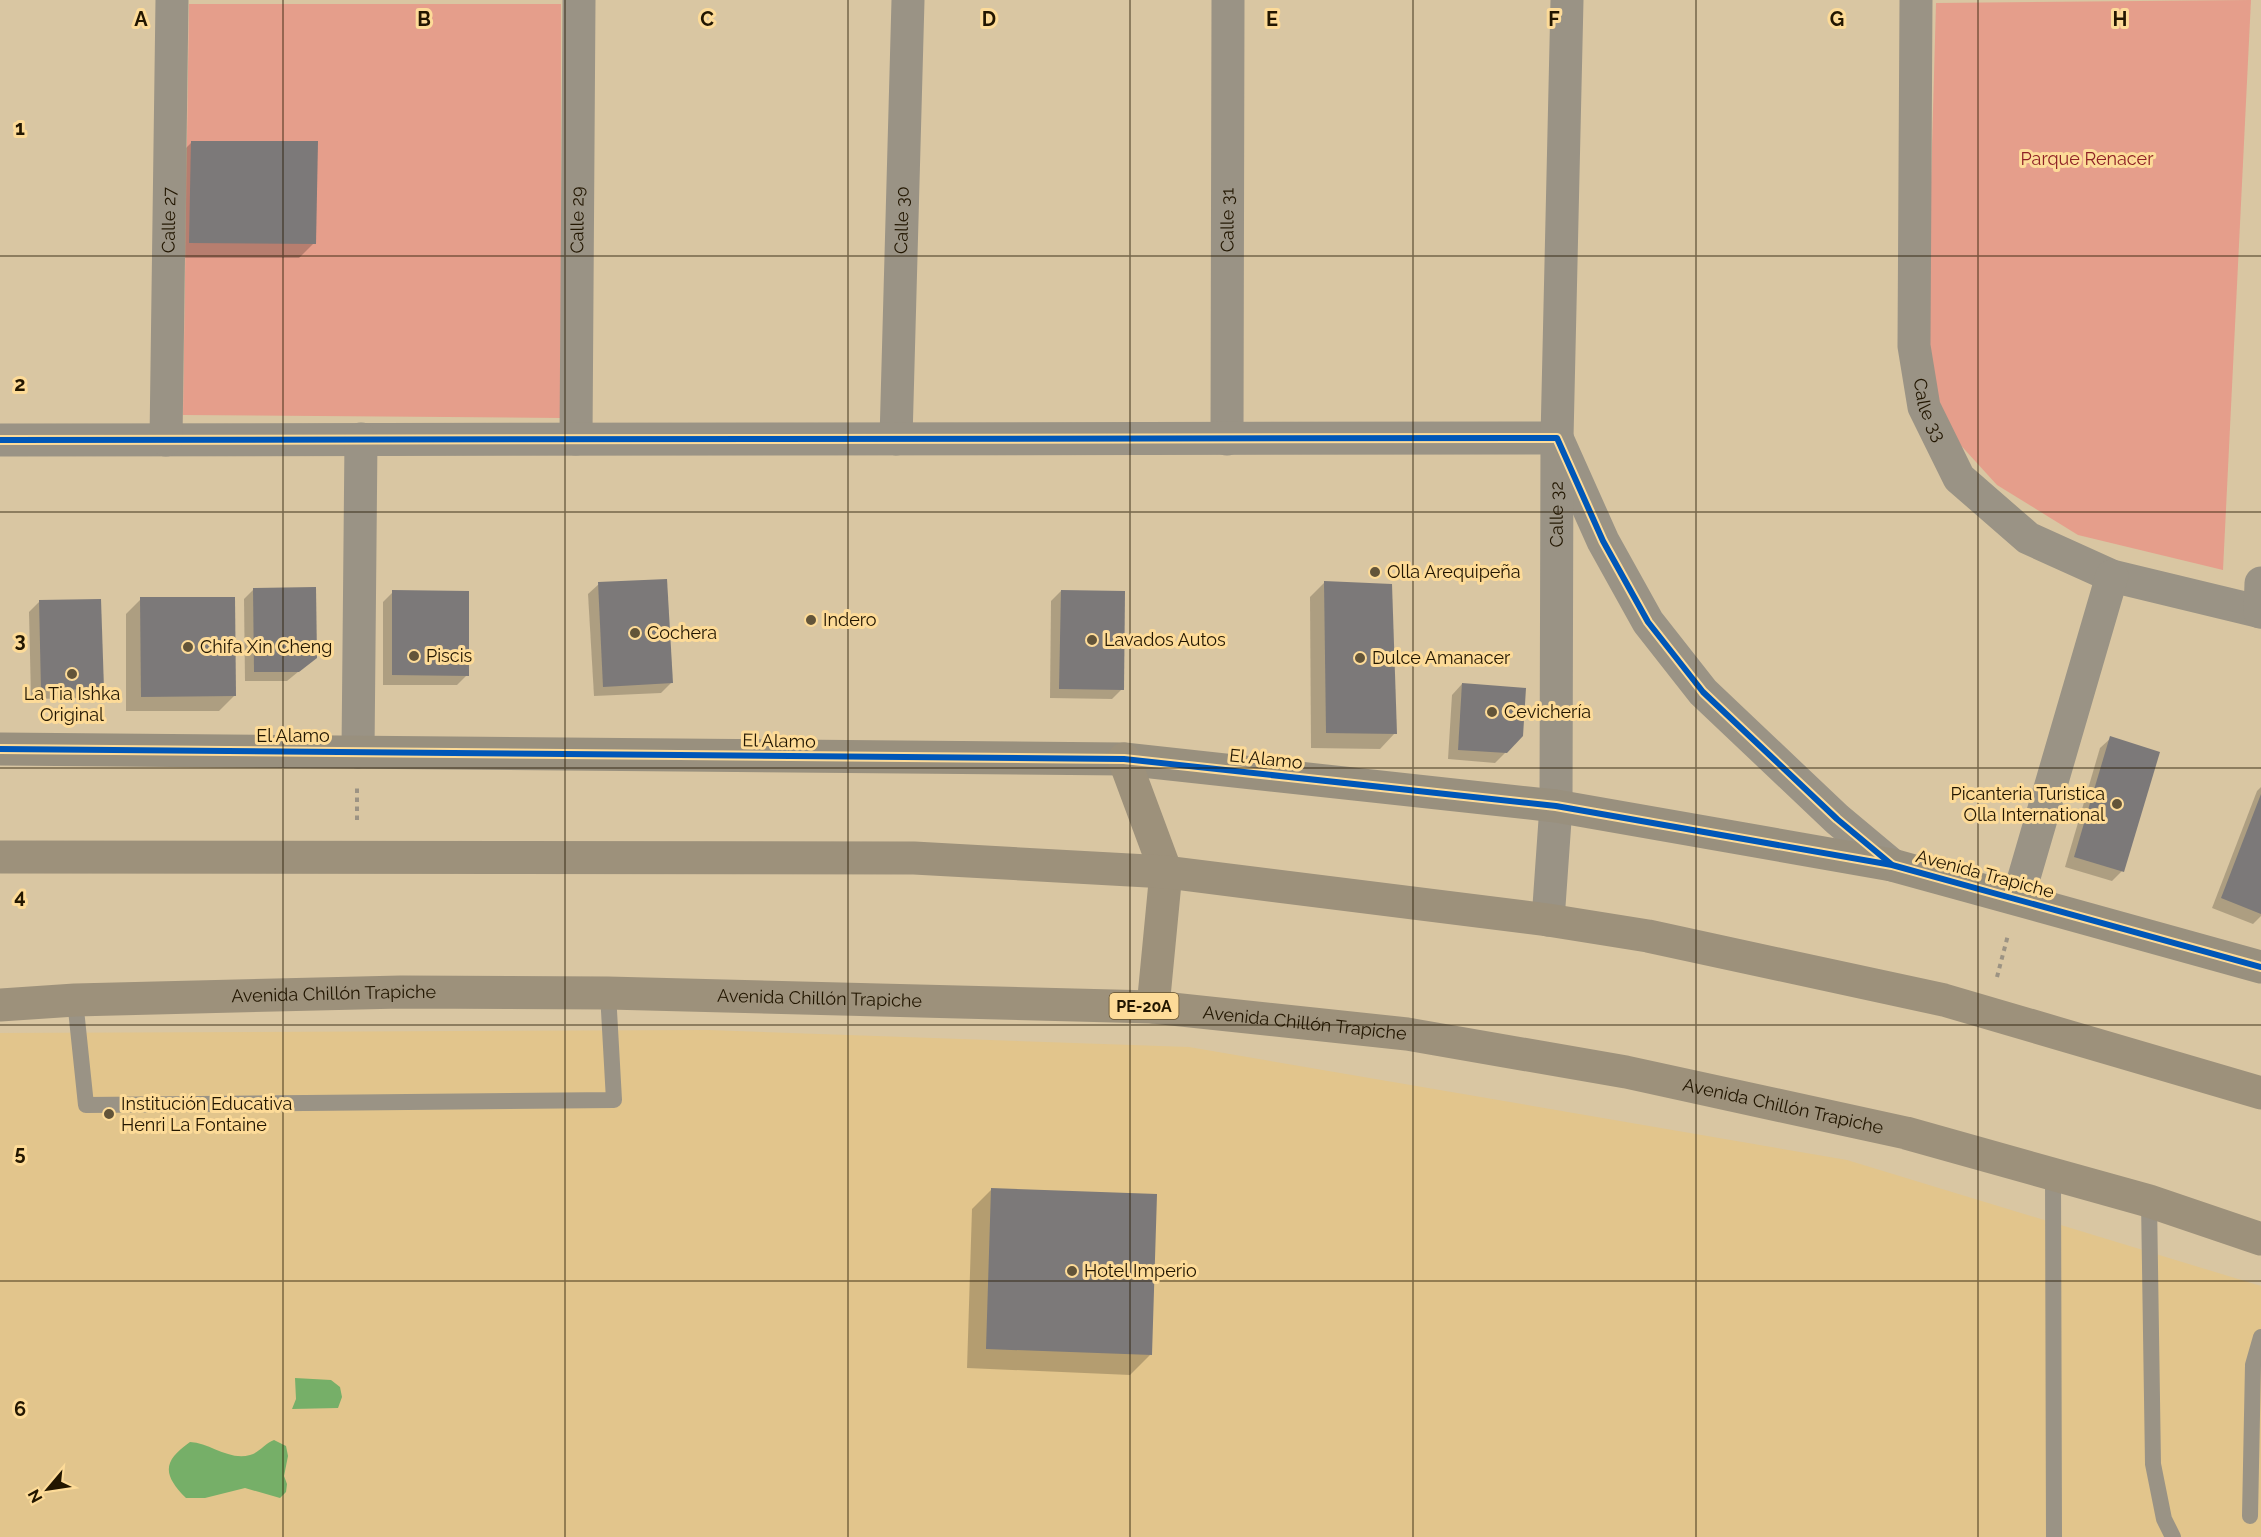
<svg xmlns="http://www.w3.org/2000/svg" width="2261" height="1537" viewBox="0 0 2261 1537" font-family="Raleway,sans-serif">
<rect width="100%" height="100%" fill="#d9c6a2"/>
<!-- built -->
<path fill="#e2c58c" d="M708,1030L1189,1047L1847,1160L2261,1286V1537H0V1033Z"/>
<!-- green -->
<g fill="#e59e8b">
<path d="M2251,0L2223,570L2078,535L1997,485L1945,428L1926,362L1936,3Z"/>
<path d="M189,4H561V418L183,415Z"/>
</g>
<!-- water -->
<g fill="#76af68">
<path d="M295,1378L331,1380L340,1387L342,1397L338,1408L292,1409L296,1399Z"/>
<path d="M274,1440L286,1446L288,1456L284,1476L287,1484L286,1492L280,1498L245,1488L205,1498H186C162,1474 163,1461 190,1442C210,1443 229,1461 250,1455C259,1453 265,1443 274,1440Z"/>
</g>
<!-- shadow -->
<g fill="#0003">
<path d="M191,143L314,243L299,258H175L176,158Z"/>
<path d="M1325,582L1395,733L1380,749L1311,748L1310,597Z"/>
<path d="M599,584L671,683L661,693L594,696L588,594Z"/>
<path d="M254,589L315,658L287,681H245L244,599Z"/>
<path d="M1061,591L1122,689L1112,699L1050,698L1051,601Z"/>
<path d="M393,592L467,675L457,685H383V602Z"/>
<path d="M141,599L234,696L219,711H126V614Z"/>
<path d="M39,602L102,688L92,698L31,699L29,612Z"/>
<path d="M1462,684L1522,736L1495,763L1448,759L1452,695Z"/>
<path d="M2111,738L2122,871L2112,881L2065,867L2100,748Z"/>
<path d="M2261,787V916L2253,924L2212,908L2257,791Z"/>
<path d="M992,1189L1150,1355L1130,1375L967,1368L972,1209Z"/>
</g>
<!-- building -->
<g fill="#7c7979">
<path d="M191,141H318L316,244L189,243Z"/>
<path d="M667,579L673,683L603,687L598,582Z"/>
<path d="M1324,581L1392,584L1397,734L1326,733Z"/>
<path d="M316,587L317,658L299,672H254L253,588Z"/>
<path d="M392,590L469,591V676L392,675Z"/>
<path d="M1061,590L1125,591L1124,690L1059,689Z"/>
<path d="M140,597H235L236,696L141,697Z"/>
<path d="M101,599L104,689L41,690L39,600Z"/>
<path d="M1462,683L1526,688L1523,736L1507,753L1458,750Z"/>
<path d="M2110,736L2160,752L2124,872L2074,857Z"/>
<path d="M2261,794V914L2221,898Z"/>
<path d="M991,1188L1157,1194L1152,1355L986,1349Z"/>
</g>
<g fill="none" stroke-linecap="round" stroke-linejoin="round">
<!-- path -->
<g stroke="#9c9383" stroke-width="4" stroke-dasharray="4.5 4.5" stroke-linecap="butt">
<path d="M357,820V788"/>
<path d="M1997,977L2008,935"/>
</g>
<!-- lane -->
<g stroke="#9a9385" stroke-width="16">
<path d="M75,1000L86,1105L614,1100L608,993"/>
<path d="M2053,1175L2054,1537"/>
<path d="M2149,1201L2153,1464L2164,1519L2173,1537"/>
<path d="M2250,1516L2253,1365L2261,1337"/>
</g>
<!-- street -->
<g stroke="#9a9385" stroke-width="33">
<path id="s1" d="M1916,0L1914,346L1924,407L1959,478L2028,538L2112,576L2261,612"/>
<path id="s2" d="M576,439L579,0"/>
<path id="s3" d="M896,439L908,0"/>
<path id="s4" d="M1227,439L1228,0"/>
<path d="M0,440L1557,438L1603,541L1648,622L1703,692L1837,819L1892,865"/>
<path id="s5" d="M166,440L172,0"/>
<path d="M2260,612L2261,583"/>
<path d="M358,752L361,439"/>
<path d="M2018,898L2112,576"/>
<path id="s6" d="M1548,920L1556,806L1557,438L1567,0"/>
</g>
<!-- secondary -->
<path stroke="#99907e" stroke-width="33" d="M0,749L1124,759L1556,806L1892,865L2261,967"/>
<!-- primary -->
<g stroke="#9d917b" stroke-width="33">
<path d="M1124,759L1166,872L1153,1007"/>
<path d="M0,857L914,858L1166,872L1548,920L1648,936L1944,1000L2261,1093"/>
<path id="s7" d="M0,1005L75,1000L401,992L608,993L1153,1007L1407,1034L1626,1072L1906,1133L2149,1201L2261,1239"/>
</g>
<defs>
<g id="cycleway">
<path d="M0,440L1557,438L1603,541L1648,622L1703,692L1837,819L1891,864"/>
<path d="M0,749L1124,759L1556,806L1892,865L2261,967"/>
</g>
</defs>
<!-- cycleway casing -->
<use href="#cycleway" stroke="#fddb98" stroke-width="10"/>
<!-- cycleway -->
<use href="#cycleway" stroke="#0057b8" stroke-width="6"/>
</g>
<!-- grid -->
<path fill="none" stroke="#221600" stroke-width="1.5" stroke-opacity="0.55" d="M283,0V1537M565,0V1537M848,0V1537M1130,0V1537M1413,0V1537M1696,0V1537M1978,0V1537M0,256H2261M0,512H2261M0,768H2261M0,1025H2261M0,1281H2261"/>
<!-- markers -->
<g fill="#625439" stroke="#fddb98" stroke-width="2">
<circle cx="1375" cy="572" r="6"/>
<circle cx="811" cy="620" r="6"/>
<circle cx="635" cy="633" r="6"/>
<circle cx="1092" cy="640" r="6"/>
<circle cx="188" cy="647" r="6"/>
<circle cx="414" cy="656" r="6"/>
<circle cx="1360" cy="658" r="6"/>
<circle cx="72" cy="674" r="6"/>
<circle cx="1492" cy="712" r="6"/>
<circle cx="2117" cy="804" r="6"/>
<circle cx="109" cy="1114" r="6"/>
<circle cx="1072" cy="1271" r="6"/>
</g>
<g text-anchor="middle" stroke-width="6" stroke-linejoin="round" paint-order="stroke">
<!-- shield labels -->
<rect fill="#fddb98" stroke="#64512e" stroke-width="1.5" x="1109.5" y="993" width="69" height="26" rx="4.5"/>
<g font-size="16" font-weight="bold" fill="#221600">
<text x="1144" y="1012">PE-20A</text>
</g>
<!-- park labels -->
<g font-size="18" fill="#8e2125" stroke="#fddb98">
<text x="2087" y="165">Parque Renacer</text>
</g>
<!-- street labels -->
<g font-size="18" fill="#221600" stroke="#fddb98">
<text dy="6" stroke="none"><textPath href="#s3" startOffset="219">Calle 30</textPath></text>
<text dy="6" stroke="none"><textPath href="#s4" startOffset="219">Calle 31</textPath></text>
<text dy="6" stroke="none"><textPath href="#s5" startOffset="220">Calle 27</textPath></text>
<text dy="6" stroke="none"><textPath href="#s2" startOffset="219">Calle 29</textPath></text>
<text dy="6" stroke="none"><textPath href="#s1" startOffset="412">Calle 33</textPath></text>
<text dy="6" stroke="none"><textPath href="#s6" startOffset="406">Calle 32</textPath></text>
<text x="293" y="742">El Alamo</text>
<text transform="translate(779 741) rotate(1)" y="6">El Alamo</text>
<text transform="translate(1266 759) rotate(6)" y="6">El Alamo</text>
<text transform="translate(1985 874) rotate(15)" y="6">Avenida Trapiche</text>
<text dy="6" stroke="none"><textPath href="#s7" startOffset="334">Avenida Chillón Trapiche</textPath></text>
<text dy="6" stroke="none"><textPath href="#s7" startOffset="820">Avenida Chillón Trapiche</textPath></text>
<text dy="6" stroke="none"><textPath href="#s7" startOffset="1306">Avenida Chillón Trapiche</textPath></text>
<text dy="6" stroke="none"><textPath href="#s7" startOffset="1792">Avenida Chillón Trapiche</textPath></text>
</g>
<!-- poi labels -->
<g font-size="18" fill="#221600" stroke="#fddb98" text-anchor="start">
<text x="1387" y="578">Olla Arequipeña</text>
<text x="823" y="626">Indero</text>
<text x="647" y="639">Cochera</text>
<text x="1104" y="646">Lavados Autos</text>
<text x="200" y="653">Chifa Xin Cheng</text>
<text x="426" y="662">Piscis</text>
<text x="1372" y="664">Dulce Amanacer</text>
<text x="72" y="700" text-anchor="middle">La Tia Ishka<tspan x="72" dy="21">Original</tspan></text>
<text x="1504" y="718">Cevichería</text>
<text x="2105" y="800" text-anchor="end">Picanteria Turistica<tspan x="2105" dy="21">Olla International</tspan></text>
<text x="121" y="1110">Institución Educativa<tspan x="121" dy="21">Henri La Fontaine</tspan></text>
<text x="1084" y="1277">Hotel Imperio</text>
</g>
</g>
<g font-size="20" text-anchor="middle" font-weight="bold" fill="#221600" stroke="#fddb98" stroke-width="6" stroke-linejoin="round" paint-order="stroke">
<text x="141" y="26">A</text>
<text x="424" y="26">B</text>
<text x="707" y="26">C</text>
<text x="989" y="26">D</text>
<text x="1272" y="26">E</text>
<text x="1554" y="26">F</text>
<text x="1837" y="26">G</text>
<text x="2120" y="26">H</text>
<text x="20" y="135">1</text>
<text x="20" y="391">2</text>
<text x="20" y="647">3</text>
<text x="20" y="903">4</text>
<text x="20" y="1160">5</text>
<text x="20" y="1416">6</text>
</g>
<!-- north arrow -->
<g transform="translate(48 1489) rotate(241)" stroke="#fddb98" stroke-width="4.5" paint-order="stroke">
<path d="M0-4.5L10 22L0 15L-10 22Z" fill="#221600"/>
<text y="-9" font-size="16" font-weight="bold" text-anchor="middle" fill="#221600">N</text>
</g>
</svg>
